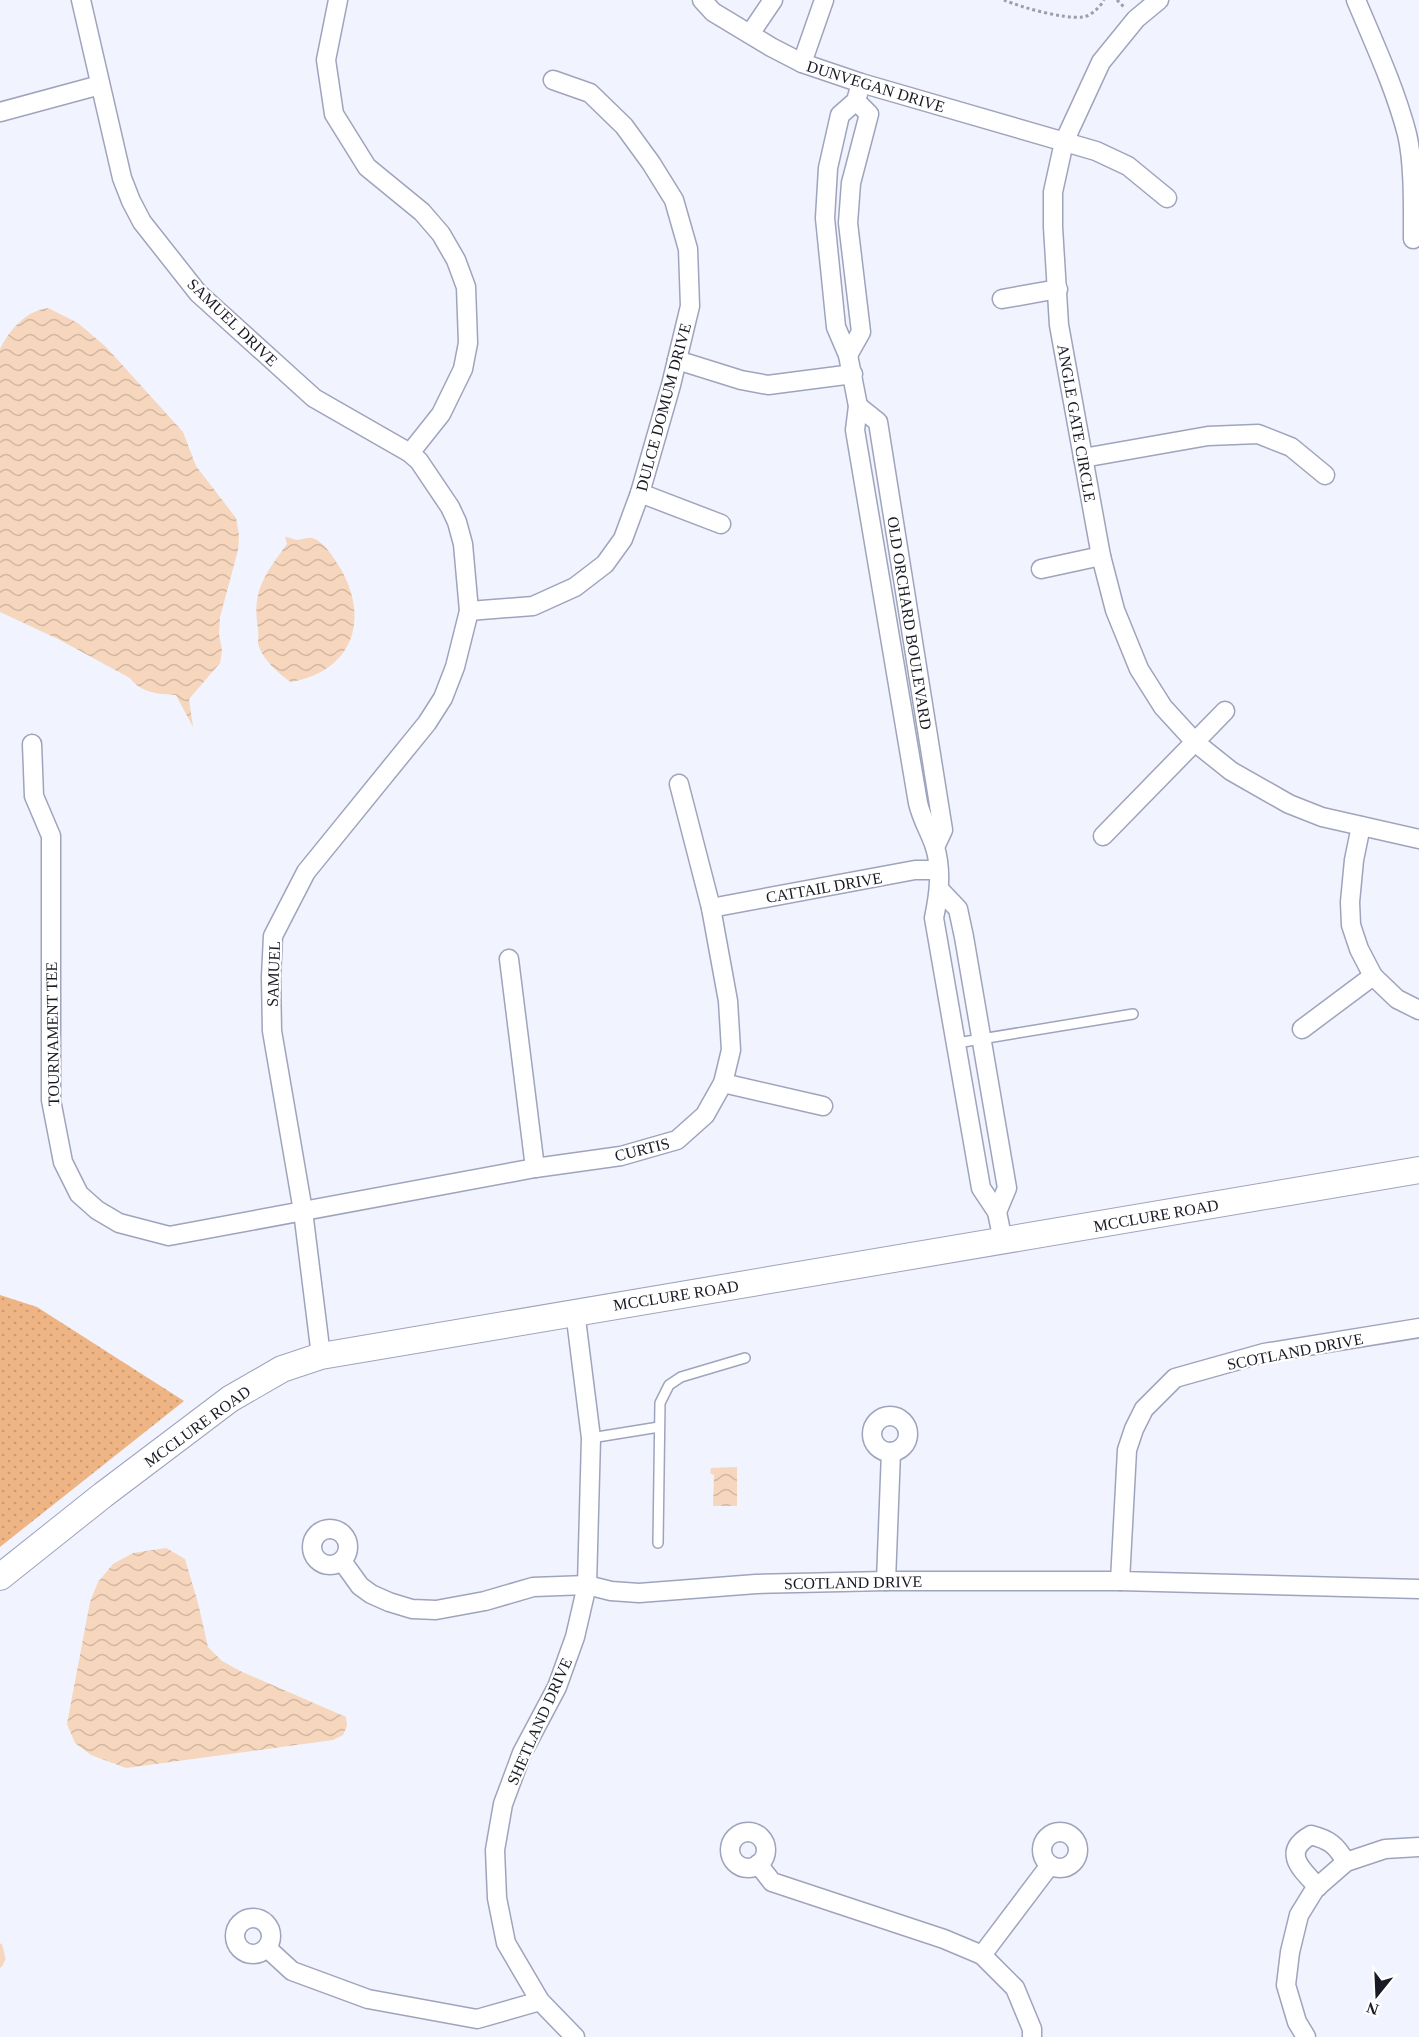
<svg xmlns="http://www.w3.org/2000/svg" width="1419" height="2037" viewBox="0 0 1419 2037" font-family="Georgia,serif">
<defs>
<pattern id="grass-dots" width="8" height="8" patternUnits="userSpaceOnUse" patternTransform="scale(1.5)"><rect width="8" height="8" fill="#efb484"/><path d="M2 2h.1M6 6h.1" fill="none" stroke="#cc9a72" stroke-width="1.8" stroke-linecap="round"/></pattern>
<pattern id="water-waves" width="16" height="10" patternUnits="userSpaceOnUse" patternTransform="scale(1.5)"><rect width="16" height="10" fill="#f6d6bc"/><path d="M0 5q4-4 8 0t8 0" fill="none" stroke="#d2b7a1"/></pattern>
</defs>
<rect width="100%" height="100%" fill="#f1f3fe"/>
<!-- grass -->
<path fill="url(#grass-dots)" d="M0,1295L37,1307L184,1401L0,1547Z"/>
<!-- water -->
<g fill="url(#water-waves)">
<path d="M48,308L78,323L106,347L183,432L196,466L236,518L239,535L238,550L220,617L219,634L222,651L220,663L189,699L193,727L176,695C158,694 141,693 130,678L58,639L0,612V349C10,329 26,311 48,308Z"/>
<path d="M285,537C290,537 293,540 298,540C302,540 307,537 312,538C321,540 330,552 335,560C371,612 358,670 291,682C279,674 261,658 258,643C258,639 259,634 258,629C256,615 255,602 260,588C266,572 277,558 287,544Z"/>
<path d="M737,1467V1506H713L714,1475L710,1473L711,1468Z"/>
<path d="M166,1548L185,1559L198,1603L208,1647L222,1661L240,1671L346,1717L347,1726L343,1735L333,1740L126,1768L91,1755L75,1743L67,1724L90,1602L98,1582L113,1564L133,1553Z"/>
</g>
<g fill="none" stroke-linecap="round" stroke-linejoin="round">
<!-- stream -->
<path stroke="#f6d6bc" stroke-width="5" d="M0,1946L3,1959L0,1965"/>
<defs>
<g id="lane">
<path d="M957,1043L1133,1014"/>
<path d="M591,1438L659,1427"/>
<path d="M658,1543L660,1403L669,1385L681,1377L745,1358"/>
</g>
<g id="street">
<path d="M81,0L122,178L131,201L142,222L198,293L314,398L410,453L419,461L450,507L457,522L463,544L469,611L455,667L443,698L427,723L306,872L273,936L271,977L272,1031L303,1211L321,1356"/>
<path d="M338,0L326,60L334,114L367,167L422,212L441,234L456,260L466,287L468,343L463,369L441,414L410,453"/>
<path d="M702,0L713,12L771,47L802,63L861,83L1096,151L1128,166L1167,198"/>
<path d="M1159,0L1136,19L1101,62L1064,142L1053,192V227L1059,325L1101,556L1115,610L1139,669L1163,707L1196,743L1231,771L1289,804L1322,817L1419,839"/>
<path d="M1356,0C1374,43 1395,88 1407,134C1414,164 1413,208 1413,239"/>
<path d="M750,34L773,0"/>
<path d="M802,63L824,0"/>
<path d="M861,83L856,101L840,115L828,168L825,218L836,327L848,355L858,406L855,430L918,803C922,820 930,832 935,847C942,871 939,894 934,918L981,1188L997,1212L1003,1241"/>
<path d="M0,112L100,85"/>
<path d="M1002,299L1058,289"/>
<path d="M848,355L861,332L848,223L851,183L869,114L856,101"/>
<path d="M677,360L741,380L768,385L853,374"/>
<path d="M858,406L878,422L943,830L935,847"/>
<path d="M1083,458L1208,436L1258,434L1291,447L1325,475"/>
<path d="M640,493L721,524"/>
<path d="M1041,569L1101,556"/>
<path d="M469,611L533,606L575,587L605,564L623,539L640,493L671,385L690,306L688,249L674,200L651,163L624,126L590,93L553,80"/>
<path d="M32,744L34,796L51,836V1100L63,1162L79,1194L97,1210L119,1223L169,1236L535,1168L621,1156L677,1140L705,1115L723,1083L731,1050L728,1001L711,908L679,784"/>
<path d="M1361,826L1354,860L1350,902L1351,925L1359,949L1373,976L1397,999L1419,1010"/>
<path d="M1103,836L1225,711"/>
<path d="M939,889L958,909L964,937L1007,1188L997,1212"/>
<path d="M711,908L915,870H938"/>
<path d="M509,959L535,1168"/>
<path d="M1302,1029L1373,976"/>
<path d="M723,1083L823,1106"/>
<path d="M1419,1328L1264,1353L1175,1378L1144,1409L1134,1429L1127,1450L1120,1581L1419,1589"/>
<circle cx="890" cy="1434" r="18"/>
<circle cx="330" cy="1547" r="18"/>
<path d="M342,1561L360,1586L371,1594L389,1602L412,1609L436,1610L485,1601L533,1587L587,1585L611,1591L639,1593L756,1584L886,1581H1120"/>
<path d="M886,1581L891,1452"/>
<circle cx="748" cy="1850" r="18"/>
<circle cx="1060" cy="1850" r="18"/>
<path d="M758,1864L772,1882L944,1939L982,1955L1015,1988L1032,2029V2037"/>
<path d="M1318,1887C1301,1869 1281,1852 1311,1835C1330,1840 1336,1845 1346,1862"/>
<circle cx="253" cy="1936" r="18"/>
<path d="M267,1948L292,1971L368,1999L477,2019L540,2001"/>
<path d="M982,1955L1050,1865"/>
<path d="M575,2037L540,2001L506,1943L497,1898L495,1850L503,1804L522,1753L557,1687L575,1637L587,1585L591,1438L575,1311"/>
<path d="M1306,2037L1297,2022L1286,1985L1290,1952L1299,1915L1315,1889L1346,1862L1385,1849L1419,1847"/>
</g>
<path id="secondary" d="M0,1577L103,1495L230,1399L282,1369L321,1356L1419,1170"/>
</defs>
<!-- lane casing -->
<use href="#lane" stroke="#9fa4bd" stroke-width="12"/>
<!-- street casing -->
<use href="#street" stroke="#9fa4bd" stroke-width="21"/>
<!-- secondary casing -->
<use href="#secondary" stroke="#9fa4bd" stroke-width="28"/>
<!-- path -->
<g stroke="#9d9ea9" stroke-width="3" stroke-dasharray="3 3" stroke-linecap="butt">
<path d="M1004,0C1023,8 1063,19 1083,17C1091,16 1100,7 1104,0"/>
<path d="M1117,0L1124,7"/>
</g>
<!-- lane -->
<use href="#lane" stroke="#fff" stroke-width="9"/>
<!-- street -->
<use href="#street" stroke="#fff" stroke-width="18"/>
<!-- secondary -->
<use href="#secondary" stroke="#fff" stroke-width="26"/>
</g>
<g text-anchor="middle" stroke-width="4.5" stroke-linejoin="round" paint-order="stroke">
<!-- street labels -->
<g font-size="16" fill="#191a24" stroke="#fff">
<text transform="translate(876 86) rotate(17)" y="6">DUNVEGAN DRIVE</text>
<text transform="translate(233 322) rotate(44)" y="6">SAMUEL DRIVE</text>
<text transform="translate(663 407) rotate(-75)" y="6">DULCE DOMUM DRIVE</text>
<text transform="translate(1077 423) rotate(80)" y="6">ANGLE GATE CIRCLE</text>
<text transform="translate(910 623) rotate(81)" y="6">OLD ORCHARD BOULEVARD</text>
<text transform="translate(824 887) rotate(-10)" y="6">CATTAIL DRIVE</text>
<text transform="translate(273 974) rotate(-88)" y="6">SAMUEL</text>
<text transform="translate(52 1034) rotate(-91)" y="6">TOURNAMENT TEE</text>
<text transform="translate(642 1149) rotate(-14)" y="6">CURTIS</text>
<text transform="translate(1156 1215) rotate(-10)" y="6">MCCLURE ROAD</text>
<text transform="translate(676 1295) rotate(-9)" y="6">MCCLURE ROAD</text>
<text transform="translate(1295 1351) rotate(-11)" y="6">SCOTLAND DRIVE</text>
<text transform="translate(197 1426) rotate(-36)" y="6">MCCLURE ROAD</text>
<text transform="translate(853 1582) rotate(-1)" y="6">SCOTLAND DRIVE</text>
<text transform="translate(539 1721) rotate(-66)" y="6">SHETLAND DRIVE</text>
</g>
</g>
<!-- north arrow -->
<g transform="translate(1377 1995) rotate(198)" stroke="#ffffff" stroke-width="4.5" paint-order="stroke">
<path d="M0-4.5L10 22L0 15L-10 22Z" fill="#191a24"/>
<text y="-9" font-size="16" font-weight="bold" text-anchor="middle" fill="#191a24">N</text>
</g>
</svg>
